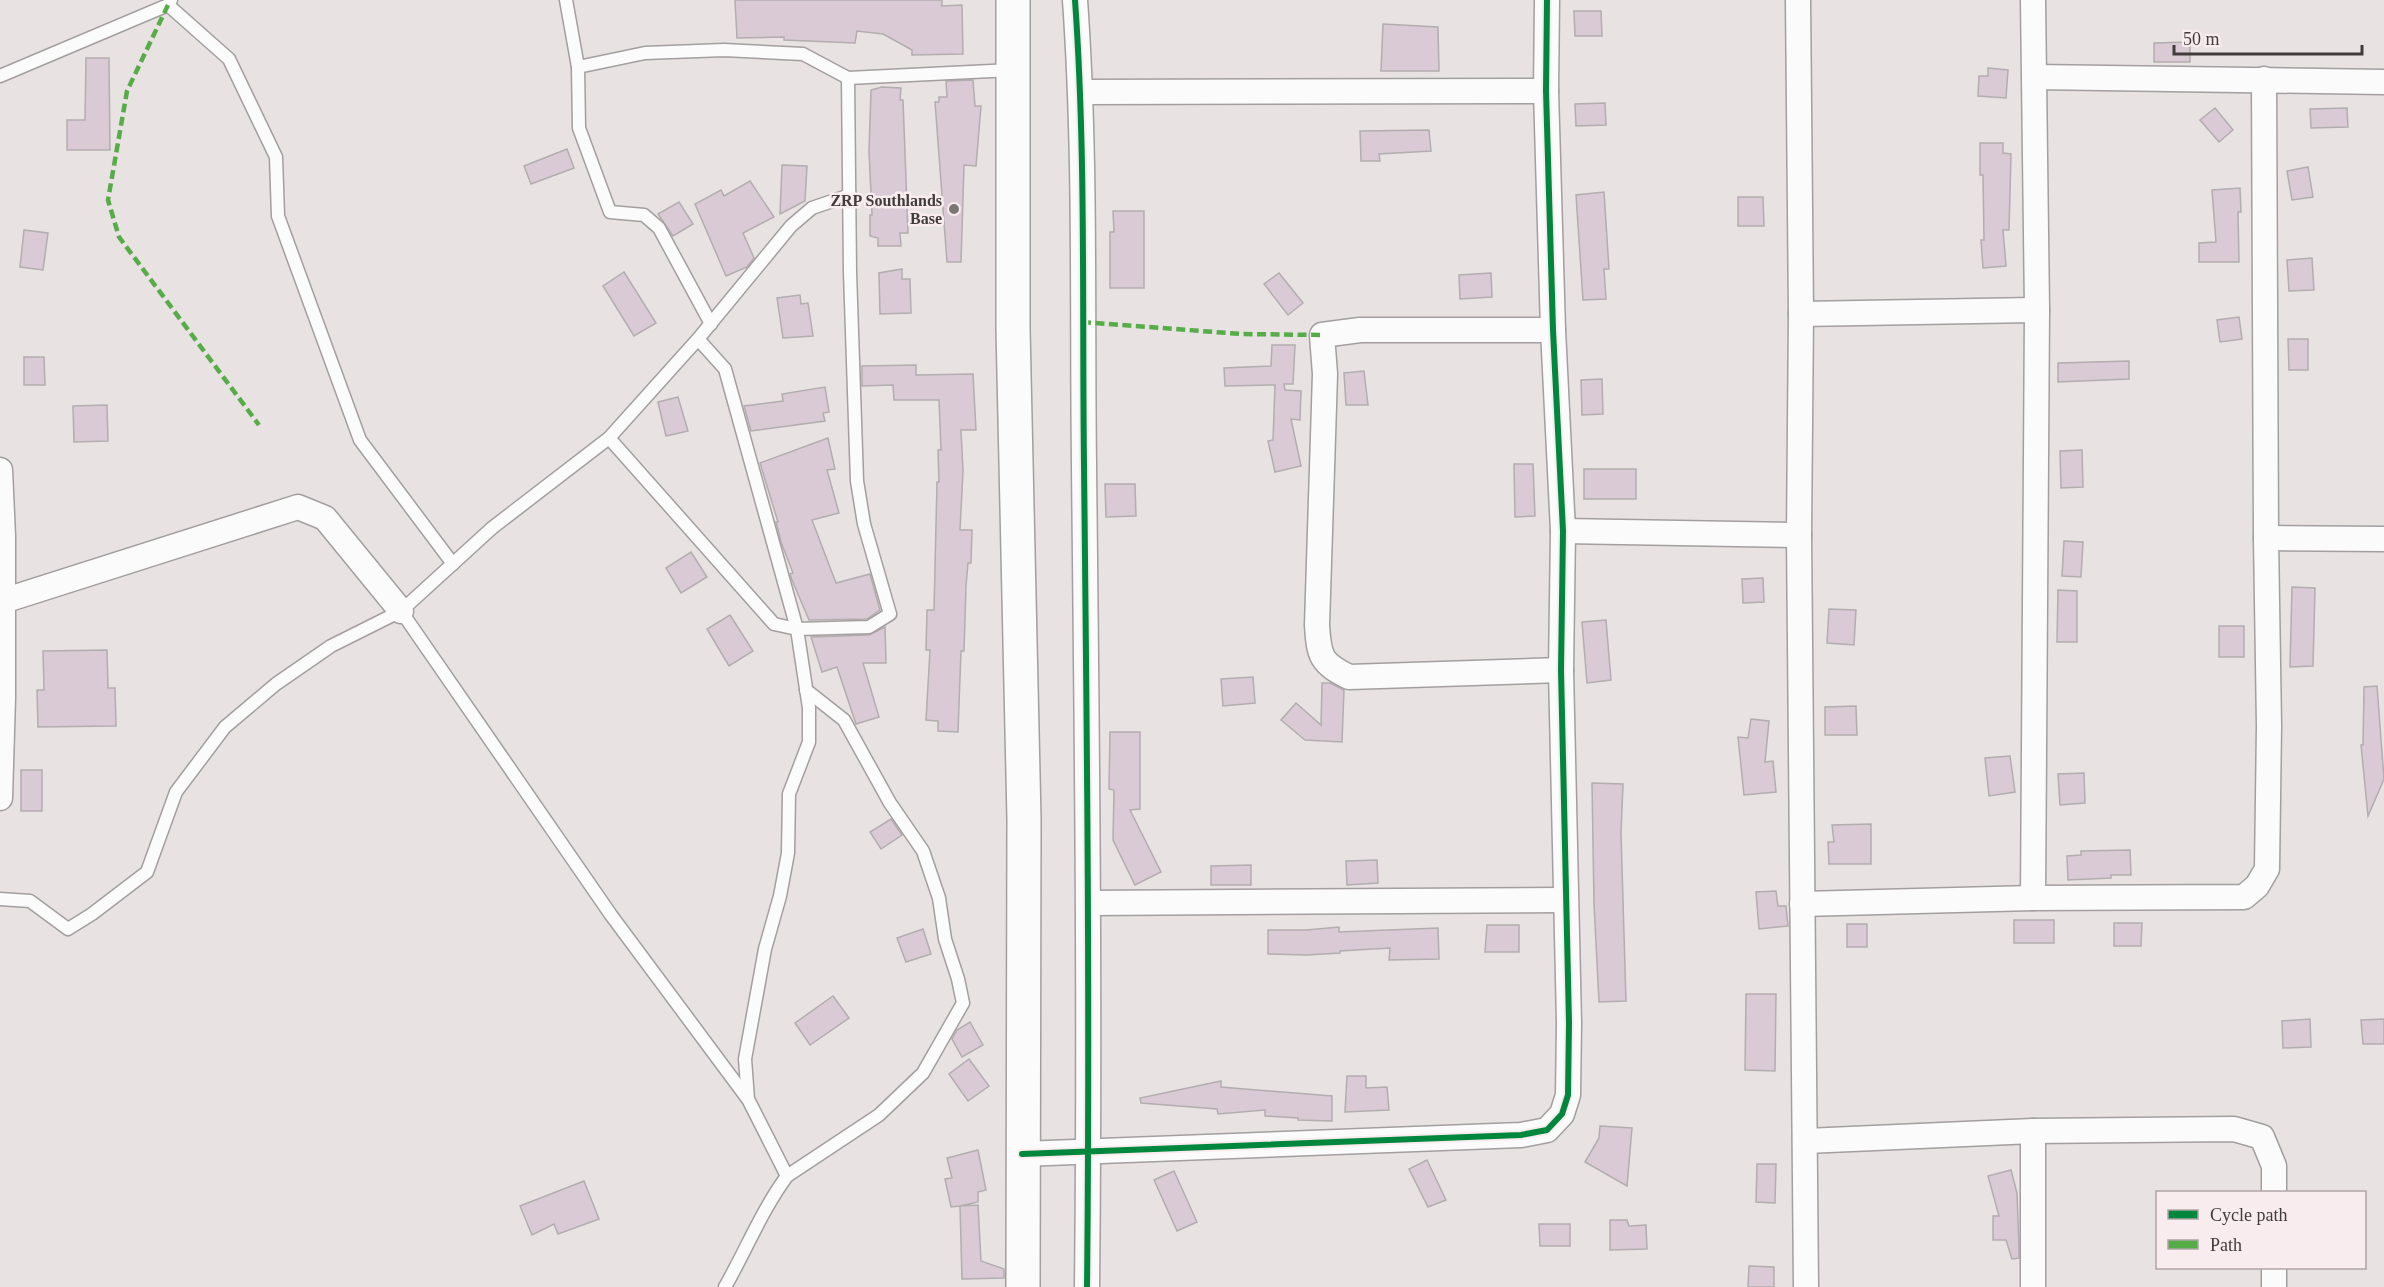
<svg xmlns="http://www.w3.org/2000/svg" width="2384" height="1287" viewBox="0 0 2384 1287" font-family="Georgia,serif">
<rect width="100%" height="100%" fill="#e9e2e3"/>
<!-- building -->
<g fill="#dacad5" stroke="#b2adaf" stroke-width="1.5">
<path d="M735,0H942V6L962,5L963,54L912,55V50L883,34L857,31L855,43L784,40V37L737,38Z"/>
<path d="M1574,11H1601L1602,36H1575Z"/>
<path d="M1383,24L1438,27L1439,71H1381Z"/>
<path d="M2190,42V62H2154V43Z"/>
<path d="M86,58H109L110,150H67V120H85Z"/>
<path d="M1988,68L2008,70L2006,98L1978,96L1979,76H1988Z"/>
<path d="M973,80L975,106H981L976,166L964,165L961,262H947L935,102H939V97H947L946,81Z"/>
<path d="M882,87L901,88L900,100H903L908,233H900L901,246H878V238L870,236V215H872L869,151L871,90Z"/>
<path d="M1605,103L1606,125L1576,126L1575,104Z"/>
<path d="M2215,108L2233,130L2219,142L2200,120Z"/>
<path d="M2347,108L2348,127L2311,128L2310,109Z"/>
<path d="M1429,130L1431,151L1379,154L1380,161H1361L1360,131Z"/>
<path d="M1980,143H2003V153L2011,154L2009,230H2003L2006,266L1983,268L1981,240H1984L1983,175H1980Z"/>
<path d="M567,149L574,168L531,184L524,166Z"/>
<path d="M782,165L807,166L805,201L780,214Z"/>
<path d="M2308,167L2313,197L2292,200L2287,171Z"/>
<path d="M750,181L774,217L743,233L754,258L747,267L726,276L695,204L721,190L724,196Z"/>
<path d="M2240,188L2241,212H2238L2239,262H2199V243L2216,242L2212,190Z"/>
<path d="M1604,192L1609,269H1604L1606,299L1583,300L1576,195Z"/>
<path d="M1738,197H1763L1764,226H1738Z"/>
<path d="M679,202L693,224L673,236L658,214Z"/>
<path d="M1113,211H1144V288H1110V232H1114Z"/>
<path d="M24,230L48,233L43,270L20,267Z"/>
<path d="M2312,258L2314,290L2289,291L2287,260Z"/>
<path d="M902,269V279H910L911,313L880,314L879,273Z"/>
<path d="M624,272L656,323L634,336L603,286Z"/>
<path d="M1279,273L1303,303L1288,315L1264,284Z"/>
<path d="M1491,273L1492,297L1460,299L1459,275Z"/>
<path d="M800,295L801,304L808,303L813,336L783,338L777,298Z"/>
<path d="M2239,317L2242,339L2220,342L2217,320Z"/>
<path d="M2288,339H2308V370H2289Z"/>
<path d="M1272,345H1295L1293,384H1284L1285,390L1301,391L1300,420L1291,419L1301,466L1275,472L1268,441L1273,440L1275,385L1225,386L1224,368L1271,366Z"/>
<path d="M24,357H44L45,385H24Z"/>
<path d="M2129,361V379L2058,382V363Z"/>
<path d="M916,365V375L973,374L976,430H961L963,471L960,530H972L971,563H968L966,586L964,651H961L958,732L938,731V721L926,720L930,650H926L927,610H934L937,482H939L938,450H941L939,400H894L893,385L862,386V366Z"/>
<path d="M1364,371L1368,405H1346L1344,373Z"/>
<path d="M1602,379L1603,414L1582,415L1581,380Z"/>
<path d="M825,387L829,412L823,413L825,421L751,431L744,406L783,401L782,394Z"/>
<path d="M678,397L688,431L666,436L658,402Z"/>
<path d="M107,405L108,441L74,442L73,406Z"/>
<path d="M828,438L835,469L827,470L839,513L812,520L836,583L870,574L880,610L867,619L809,620L792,580L790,574L793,573L781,542L776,522H778L760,463Z"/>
<path d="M2082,450L2083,487L2061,488L2060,451Z"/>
<path d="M1514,464H1533L1535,516L1515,517Z"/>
<rect x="1584" y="469" width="52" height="30"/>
<path d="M1105,484H1135L1136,516L1106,517Z"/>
<path d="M2064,541L2083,542L2081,577L2062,576Z"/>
<path d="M691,552L707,577L681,593L666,568Z"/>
<path d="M1763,578L1764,602L1743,603L1742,579Z"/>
<path d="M2292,587L2315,588L2313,666L2290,667Z"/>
<path d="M2058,590L2077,591V642H2057Z"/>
<path d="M1829,609L1856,610L1854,645L1827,643Z"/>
<path d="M730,615L753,651L729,666L707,629Z"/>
<path d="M1606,620L1611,680L1587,683L1582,622Z"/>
<rect x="2219" y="626" width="25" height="31"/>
<path d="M885,627L886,663H863L879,717L856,724L837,667L822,672L811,637L869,635Z"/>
<path d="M107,650L108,688H115L116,726L38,727L37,690H44L43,651Z"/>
<path d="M1253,677L1255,703L1223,706L1221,679Z"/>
<path d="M1322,683H1330L1344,690L1342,742L1305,740L1281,720L1296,703L1321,725Z"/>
<path d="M2377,686L2384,779L2368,816L2361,745H2363L2364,687Z"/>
<path d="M1856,706L1857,735H1825V707Z"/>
<path d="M1751,719L1769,721L1765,762L1773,761L1776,792L1744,795L1738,737L1748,738Z"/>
<path d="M1110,732H1140V809L1130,810L1161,872L1135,885L1113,840L1114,790L1109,789Z"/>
<path d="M2010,756L2015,792L1989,796L1985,758Z"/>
<rect x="21" y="770" width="21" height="41"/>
<path d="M2084,773L2085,803L2060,805L2058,774Z"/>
<path d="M1592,783L1623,784L1621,833L1626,1001L1599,1002L1594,904Z"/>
<path d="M891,819L902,835L881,849L870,832Z"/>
<path d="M1871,824V864H1829L1828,842H1834L1832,825Z"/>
<path d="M2130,850L2131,875H2111V878L2068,880L2067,856L2081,855V851Z"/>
<path d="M1377,860L1378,883L1347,885L1346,861Z"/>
<path d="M1251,865V885H1211V866Z"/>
<path d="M1776,891L1778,906H1786L1788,926L1759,929L1756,892Z"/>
<rect x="2014" y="920" width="40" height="23"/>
<path d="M2114,923H2142L2141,946H2114Z"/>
<rect x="1847" y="924" width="20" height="23"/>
<path d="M1487,925H1519V952H1485Z"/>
<path d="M1339,927V932L1438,928L1439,959L1389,960L1390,948L1340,951V953L1307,955L1268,954V930H1306Z"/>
<path d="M923,929L931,954L906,962L897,938Z"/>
<path d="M1746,994H1776L1775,1071L1745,1070Z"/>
<path d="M833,996L849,1018L810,1045L795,1023Z"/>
<path d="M2310,1019L2311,1047L2283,1048L2282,1021Z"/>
<path d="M2384,1019V1044H2363L2361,1020Z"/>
<path d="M970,1022L983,1045L962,1057L952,1039L957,1030Z"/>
<path d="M969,1059L989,1086L968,1101L949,1074Z"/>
<path d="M1347,1076H1366V1088L1387,1087L1389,1110L1345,1112Z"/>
<path d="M1221,1081V1087L1332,1096V1121L1298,1120V1118L1265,1116V1110L1218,1114L1217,1109L1141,1103L1140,1098Z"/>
<path d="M1600,1126L1632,1128L1627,1186L1585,1162L1599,1138Z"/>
<path d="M978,1150L986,1190L978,1192V1202L960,1206L978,1205L981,1261L1004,1269V1278L962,1279L960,1206L951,1207L945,1179L952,1178L947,1158Z"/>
<path d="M1427,1160L1446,1200L1428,1207L1409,1169Z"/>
<path d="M1757,1164H1776L1775,1203L1756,1202Z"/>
<path d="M2011,1170L2017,1193L2019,1247V1258L2012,1259L2006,1240H1993V1216H1999L1988,1176Z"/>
<path d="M1174,1171L1197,1222L1177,1231L1154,1180Z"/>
<path d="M584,1181L599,1219L558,1234L554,1224L532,1235L520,1206Z"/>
<path d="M1610,1220H1627L1629,1226L1646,1225L1647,1249L1610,1250Z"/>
<path d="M1539,1224H1570V1246H1540Z"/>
<path d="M1749,1266L1774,1267V1287H1748Z"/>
</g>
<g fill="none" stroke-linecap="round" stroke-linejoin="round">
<defs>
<g id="lane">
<path d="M566,0L578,67L579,128L610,212L644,215L659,228L711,324"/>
<path d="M168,5L229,59L276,157L278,216L360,440L453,564"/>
<path d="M578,67L645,53L724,50L803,54L848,78L1012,70"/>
<path d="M0,76L168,5L171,0"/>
<path d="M698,339L725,369L797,629L809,708V742L789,794L788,853L780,896L765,949L745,1059L748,1099L787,1176C762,1210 746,1250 725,1287"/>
<path d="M609,438L774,624L797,629L869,627L890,614L864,524L857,481L850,272L848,78"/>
<path d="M401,611L611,915L747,1098"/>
<path d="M0,899L30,901L68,929L92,914L147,872L176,792L225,727L276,684L331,646L401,611L492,528L609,438L698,339L791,226L812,208L850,195"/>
<path d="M787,1176L879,1115L923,1073L963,1003L958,979L945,939L939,898L923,851L890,803L844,720L806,690"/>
</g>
<g id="street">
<path d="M1075,0C1086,155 1082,310 1084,465C1087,739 1090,1013 1087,1287"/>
<path d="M1798,0L1801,314L1799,535L1806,1287"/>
<path d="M2033,0L2037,310L2033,898"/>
<path d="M2035,77L2384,82"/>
<path d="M1082,92L1546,91"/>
<path d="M1801,314L2037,310"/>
<path d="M1553,330H1360L1322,335L1325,374L1317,625C1319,657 1321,663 1349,677L1561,670"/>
<path d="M0,470L3,536V698L0,798"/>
<path d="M1563,531L1799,535"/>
<path d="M2266,538L2384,539"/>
<path d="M3,601L298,507L325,518L401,611"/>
<path d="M1089,903L1565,900"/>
<path d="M1802,904L2033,898L2244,897L2257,886L2267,869L2269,726L2266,538L2264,79"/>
<path d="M2033,1131V1287"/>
<path d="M1806,1141L2033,1131L2234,1129L2262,1137L2274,1166V1192"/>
<path d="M1022,1154L1521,1135L1547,1130L1562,1114L1568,1095L1569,1023L1561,670L1563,531L1553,330L1546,91L1547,0"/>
<path d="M2274,1268V1287"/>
</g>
<path id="secondary" d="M1013,0V329L1024,819L1023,1287"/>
</defs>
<!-- lane casing -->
<use href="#lane" stroke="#a39e9f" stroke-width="15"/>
<!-- street casing -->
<use href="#street" stroke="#a39e9f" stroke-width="27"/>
<!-- secondary casing -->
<use href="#secondary" stroke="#a39e9f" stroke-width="36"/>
<!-- lane -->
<use href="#lane" stroke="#fcfbfb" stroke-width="12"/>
<!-- street -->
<use href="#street" stroke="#fcfbfb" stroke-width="24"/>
<!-- secondary -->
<use href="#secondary" stroke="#fcfbfb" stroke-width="33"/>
<!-- quiet -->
<g stroke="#56ac46" stroke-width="4.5" stroke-dasharray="9 4.5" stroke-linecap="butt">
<path d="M168,5L127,91L108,200L119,237L259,425"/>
<path d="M1082,322L1241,334L1322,335"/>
</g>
<defs>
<g id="cycleway">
<path d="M1075,0C1086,155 1082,310 1084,465C1087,739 1090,1013 1087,1287"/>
<path d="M1022,1154L1521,1135L1547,1130L1562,1114L1568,1095L1569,1023L1561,670L1563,531L1553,330L1546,91L1547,0"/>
</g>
</defs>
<!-- cycleway casing -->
<use href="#cycleway" stroke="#f9ecee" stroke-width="10"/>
<!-- cycleway -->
<use href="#cycleway" stroke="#00873e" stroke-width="6"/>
</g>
<!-- markers -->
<circle fill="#7b7576" stroke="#f9ecee" stroke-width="2" cx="954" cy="209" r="6"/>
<g text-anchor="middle" stroke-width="5" stroke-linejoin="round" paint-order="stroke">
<!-- poi labels -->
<g font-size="16" font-weight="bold" fill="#403b3c" stroke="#f9ecee" text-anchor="end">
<text x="942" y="206">ZRP Southlands<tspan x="942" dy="18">Base</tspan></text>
</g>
</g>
<!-- legend -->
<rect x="2156" y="1191" width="210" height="78" fill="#f9ecee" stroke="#afa5a7" stroke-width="1.5"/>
<rect x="2168" y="1210" width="30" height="9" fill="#00873e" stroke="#afa5a7" stroke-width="1.5"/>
<text x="2210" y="1221" font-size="18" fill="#403b3c">Cycle path</text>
<rect x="2168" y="1240" width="30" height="9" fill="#56ac46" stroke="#afa5a7" stroke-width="1.5"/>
<text x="2210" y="1251" font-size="18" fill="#403b3c">Path</text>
<!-- scale -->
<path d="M2174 45v9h188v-9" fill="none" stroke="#403b3c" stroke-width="3"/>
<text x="2183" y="45" font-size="18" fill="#403b3c" stroke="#f9ecee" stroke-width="4.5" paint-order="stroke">50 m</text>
</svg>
